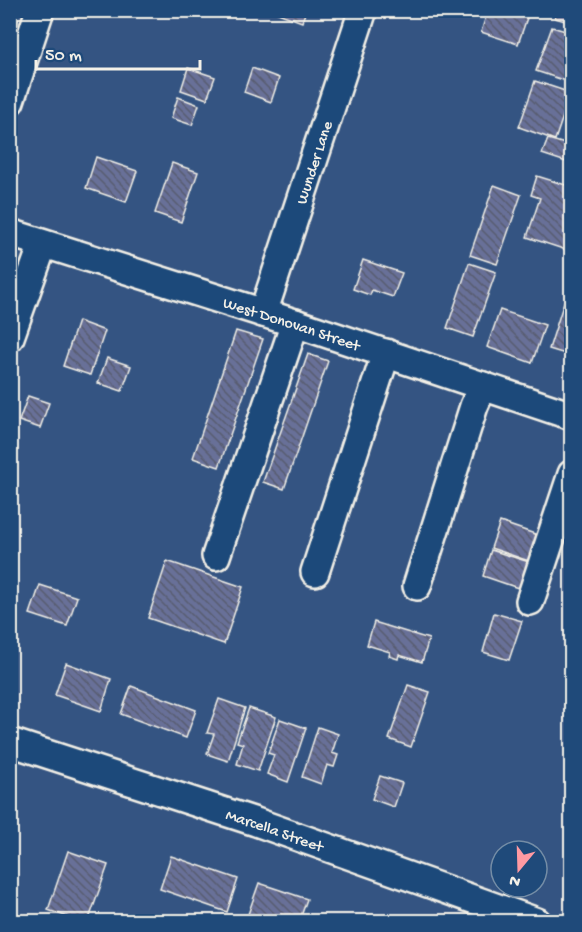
<svg xmlns="http://www.w3.org/2000/svg" width="582" height="932" viewBox="0 0 582 932" font-family="'Gochi Hand',sans-serif">
<defs>
<pattern id="building-back-hatch" width="6" height="6" patternUnits="userSpaceOnUse" patternTransform="scale(1.5)"><rect width="6" height="6" fill="#677098"/><path d="M-1 5l2 2M0 0l6 6M5-1l2 2" fill="none" stroke="#585c6f"/></pattern>
</defs>
<rect width="100%" height="100%" fill="#345482"/>
<filter id="ink" filterUnits="userSpaceOnUse"><feTurbulence type="fractalNoise" baseFrequency=".0167" numOctaves="2"/><feDisplacementMap in="SourceGraphic" scale="12" xChannelSelector="R" yChannelSelector="G"/><feConvolveMatrix kernelMatrix="1 2 1 2 8 2 1 2 1" color-interpolation-filters="sRGB"/></filter>
<g filter="url(#ink)">
<!-- building -->
<g fill="url(#building-back-hatch)" stroke="#f4f1e8" stroke-width="1.5">
<path d="M270,10H306L302,22Z"/>
<path d="M488,10H518L523,12V10H538L536,14L529,12L518,44L481,32Z"/>
<path d="M557,10H572V23L555,18Z"/>
<path d="M552,27L572,33V83L536,71Z"/>
<path d="M188,68L215,77L207,99L181,90Z"/>
<path d="M252,68L279,78L271,102L244,92Z"/>
<path d="M535,81L571,93L555,140L519,127Z"/>
<path d="M178,97L199,105L192,125L171,118Z"/>
<path d="M548,139L572,146V164L542,154Z"/>
<path d="M96,157L137,171L126,202L86,188Z"/>
<path d="M172,163L198,172L181,222L155,213Z"/>
<path d="M537,176L572,187V252L527,237L540,198L531,195Z"/>
<path d="M494,185L521,195L497,264L470,255Z"/>
<path d="M363,260L402,273L393,297L372,290L370,295L353,289Z"/>
<path d="M469,263L496,272L473,337L447,328Z"/>
<path d="M564,302L572,305V356L549,349Z"/>
<path d="M500,310L545,325L532,363L487,347Z"/>
<path d="M78,321L105,331L90,375L63,366Z"/>
<path d="M236,331L263,339L219,467L193,458Z"/>
<path d="M308,354L328,361L284,489L263,482Z"/>
<path d="M107,358L131,366L122,391L98,383Z"/>
<path d="M28,396L49,403L40,428L19,421Z"/>
<path d="M572,513V542L562,539Z"/>
<path d="M500,522L538,535L529,561L491,548Z"/>
<path d="M491,550L529,562L521,589L483,576Z"/>
<path d="M167,561L243,587L224,644L148,618Z"/>
<path d="M40,585L77,597L67,626L30,614Z"/>
<path d="M494,613L522,621L509,660L483,652Z"/>
<path d="M374,622L429,639L422,662L399,655L398,659L389,656L390,652L367,645Z"/>
<path d="M66,663L111,679L101,711L55,695Z"/>
<path d="M408,685L430,692L411,747L389,739Z"/>
<path d="M131,686L196,710L186,738L121,714Z"/>
<path d="M219,699L245,708L228,761L207,754L214,734L207,733Z"/>
<path d="M249,708L276,717L258,771L237,764L243,744L237,742Z"/>
<path d="M280,719L306,728L288,782L267,774L274,755L268,753Z"/>
<path d="M318,727L338,734L332,753L338,755L334,767L327,765L321,784L302,777Z"/>
<path d="M380,776L402,783L394,807L372,799Z"/>
<path d="M68,851L108,865L88,922H82L48,910Z"/>
<path d="M171,856L238,879L227,912L160,889Z"/>
<path d="M259,883L307,899L299,922H250L246,920Z"/>
</g>
<g fill="none" stroke-linecap="round" stroke-linejoin="round">
<defs>
<g id="minor">
<path d="M10,101L40,10"/>
<path id="s1" d="M10,233L295,323L572,416"/>
<path id="s2" d="M263,313L363,10"/>
<path d="M10,337L43,244"/>
<path d="M216,556L295,323"/>
<path d="M315,572L386,353"/>
<path d="M417,586L474,406L483,386"/>
<path d="M530,601L572,474"/>
<path id="s3" d="M10,742L256,822L537,922"/>
</g>
</defs>
<!-- minor casing -->
<use href="#minor" stroke="#f4f1e8" stroke-width="32"/>
<!-- minor -->
<use href="#minor" stroke="#1f4a7a" stroke-width="27"/>
</g>
</g>
<g text-anchor="middle" stroke-width="4.5" stroke-linejoin="round" paint-order="stroke">
<!-- street labels -->
<g font-size="16" fill="#f4f1e8" stroke="#1f4a7a">
<text dy="6" stroke="none"><textPath href="#s2" startOffset="159">Wunder Lane</textPath></text>
<text dy="6" stroke="none"><textPath href="#s1" startOffset="296">West Donovan Street</textPath></text>
<text dy="6" stroke="none"><textPath href="#s3" startOffset="279">Marcella Street</textPath></text>
</g>
</g>
<!-- margin -->
<rect width="582" height="932" fill="none" stroke="#1f4a7a" stroke-width="36"/>
<rect x="18" y="18" width="546" height="896" fill="none" stroke="#f4f1e8" stroke-width="2" filter="url(#ink)"/>
<!-- north arrow -->
<g transform="translate(519 869) rotate(199)"><circle r="28" fill="#1f4a7a" stroke="#748da6" stroke-width="1.5"/>
<path d="M0-4.5L10 22L0 15L-10 22Z" fill="#ff9aa2"/>
<text y="-9" font-size="16" font-weight="bold" text-anchor="middle" fill="#f4f1e8">N</text>
</g>
<!-- scale -->
<path d="M36 60v9h164v-9" fill="none" stroke="#f4f1e8" stroke-width="3"/>
<text x="45" y="60" font-size="18" fill="#f4f1e8" stroke="#1f4a7a" stroke-width="4.5" paint-order="stroke">50 m</text>
</svg>
